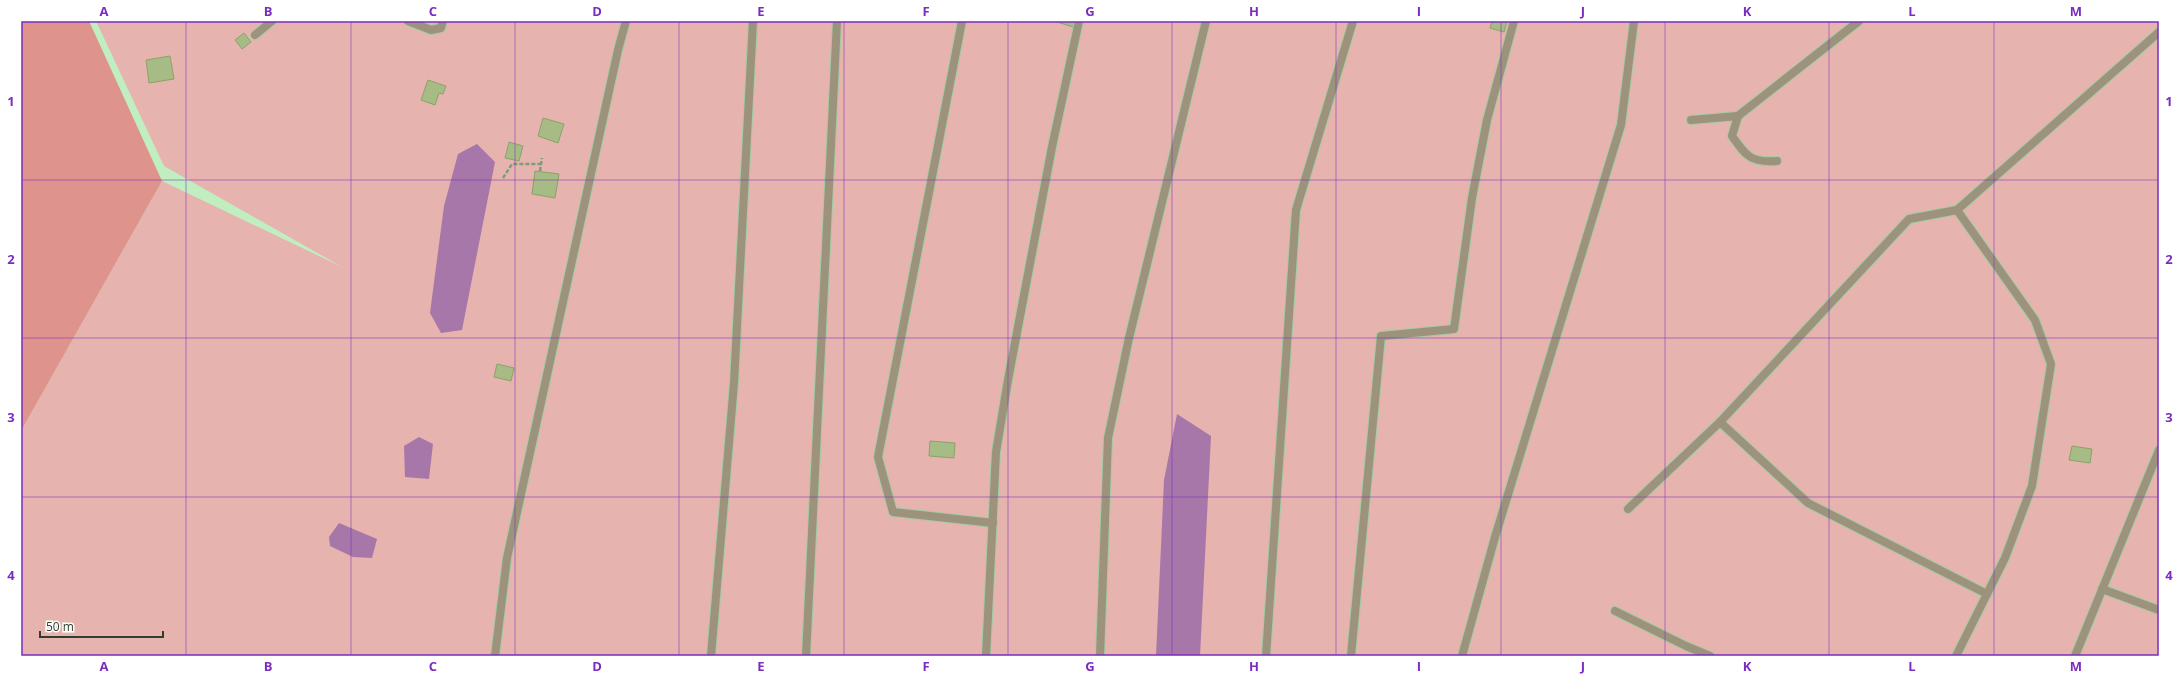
<svg xmlns="http://www.w3.org/2000/svg" width="2180" height="677" viewBox="0 0 2180 677" font-family="'Open Sans',sans-serif">
<rect width="100%" height="100%" fill="#c0eec0"/>
<!-- green -->
<path fill="#e6b3ae" d="M96,21H2159V656H21V431L162,181L342,267L164,166Z"/>
<!-- forest -->
<path fill="#de938d" d="M21,21H89L162,181L21,431Z"/>
<!-- water -->
<g fill="#a777a9">
<path d="M477,144L495,162L462,330L441,333L430,313L444,206L458,154Z"/>
<path d="M1177,414L1211,436L1200,656H1156L1164,480Z"/>
<path d="M419,437L433,444L429,479L405,477L404,446Z"/>
<path d="M339,523L377,539L372,558L353,557L330,546L329,537Z"/>
</g>
<!-- building -->
<g fill="#a7bc85" stroke="#8da16b">
<path d="M1054,21H1075L1073,27Z"/>
<path d="M1492,21H1507L1504,32L1490,28Z"/>
<path d="M244,33L251,42L242,49L235,40Z"/>
<path d="M170,56L174,79L149,83L146,60Z"/>
<path d="M428,80L446,86L443,94L439,93L435,105L421,100Z"/>
<path d="M543,118L564,124L558,143L538,136Z"/>
<path d="M509,142L523,146L519,161L505,158Z"/>
<path d="M535,171L559,174L555,198L532,194Z"/>
<path d="M497,364L514,368L511,381L494,377Z"/>
<path d="M930,441L955,443L954,458L929,456Z"/>
<path d="M2072,446L2092,449L2090,463L2069,460Z"/>
</g>
<g fill="none" stroke-linecap="round" stroke-linejoin="round">
<defs>
<g id="lane">
<path d="M408,21L431,30L441,28L443,21"/>
<path d="M255,35L272,21"/>
<path d="M1738,116L1732,136C1746,156 1751,163 1777,161"/>
<path d="M1691,120L1738,116L1859,21"/>
<path d="M1720,422L1808,503L1987,594"/>
<path d="M1628,509L1720,422L1909,219L1957,210"/>
<path d="M2102,589L2159,610"/>
<path d="M1615,611L1686,646L1710,656"/>
</g>
<g id="street">
<path d="M962,21L878,457L893,512L993,523"/>
<path d="M495,656L507,558L618,50L626,21"/>
<path d="M711,656L734,383L753,21"/>
<path d="M806,656L837,21"/>
<path d="M986,656L996,452L1008,380L1052,147L1079,21"/>
<path d="M1100,656L1108,438L1129,338L1206,21"/>
<path d="M1266,656L1296,210L1353,21"/>
<path d="M1351,656L1381,336L1454,329L1472,198L1487,120L1514,21"/>
<path d="M1462,656L1495,537L1621,125L1634,21"/>
<path d="M1956,656L2005,558L2032,486L2051,364L2035,320L1957,210L2159,32"/>
<path d="M2075,656L2159,450"/>
</g>
</defs>
<!-- lane casing -->
<use href="#lane" stroke="#a3cba3" stroke-width="10"/>
<!-- street casing -->
<use href="#street" stroke="#a3cba3" stroke-width="10"/>
<!-- path -->
<g stroke="#7c9d7c" stroke-width="2.5" stroke-dasharray="4 2" stroke-linecap="butt">
<path d="M540,171L542,158"/>
<path d="M503,178L512,164H541"/>
</g>
<!-- lane -->
<use href="#lane" stroke="#9d927b" stroke-width="8"/>
<!-- street -->
<use href="#street" stroke="#9d927b" stroke-width="8"/>
</g>
<!-- grid -->
<path fill="none" stroke="#7b2cbf" stroke-width="1" stroke-opacity="0.55" d="M186,21V656M351,21V656M515,21V656M679,21V656M844,21V656M1008,21V656M1172,21V656M1336,21V656M1501,21V656M1665,21V656M1829,21V656M1994,21V656M21,180H2159M21,338H2159M21,497H2159"/>
<!-- border -->
<rect width="2180" height="677" fill="none" stroke="#ffffff" stroke-width="44"/>
<!-- scale -->
<path d="M40 631v6h123v-6" fill="none" stroke="#2d3f2d" stroke-width="2"/>
<text x="46" y="631" font-size="12" fill="#2d3f2d" stroke="#ffffff" stroke-width="3" paint-order="stroke">50 m</text>
<rect x="22" y="22" width="2136" height="633" fill="none" stroke="#7b2cbf" stroke-width="1.5"/>
<g font-size="13" text-anchor="middle" font-weight="bold" fill="#7b2cbf">
<text x="104" y="16">A</text>
<text x="268" y="16">B</text>
<text x="433" y="16">C</text>
<text x="597" y="16">D</text>
<text x="761" y="16">E</text>
<text x="926" y="16">F</text>
<text x="1090" y="16">G</text>
<text x="1254" y="16">H</text>
<text x="1419" y="16">I</text>
<text x="1583" y="16">J</text>
<text x="1747" y="16">K</text>
<text x="1912" y="16">L</text>
<text x="2076" y="16">M</text>
<text x="11" y="106">1</text>
<text x="2169" y="106">1</text>
<text x="11" y="264">2</text>
<text x="2169" y="264">2</text>
<text x="11" y="422">3</text>
<text x="2169" y="422">3</text>
<text x="11" y="580">4</text>
<text x="2169" y="580">4</text>
<text x="104" y="671">A</text>
<text x="268" y="671">B</text>
<text x="433" y="671">C</text>
<text x="597" y="671">D</text>
<text x="761" y="671">E</text>
<text x="926" y="671">F</text>
<text x="1090" y="671">G</text>
<text x="1254" y="671">H</text>
<text x="1419" y="671">I</text>
<text x="1583" y="671">J</text>
<text x="1747" y="671">K</text>
<text x="1912" y="671">L</text>
<text x="2076" y="671">M</text>
</g>
</svg>
